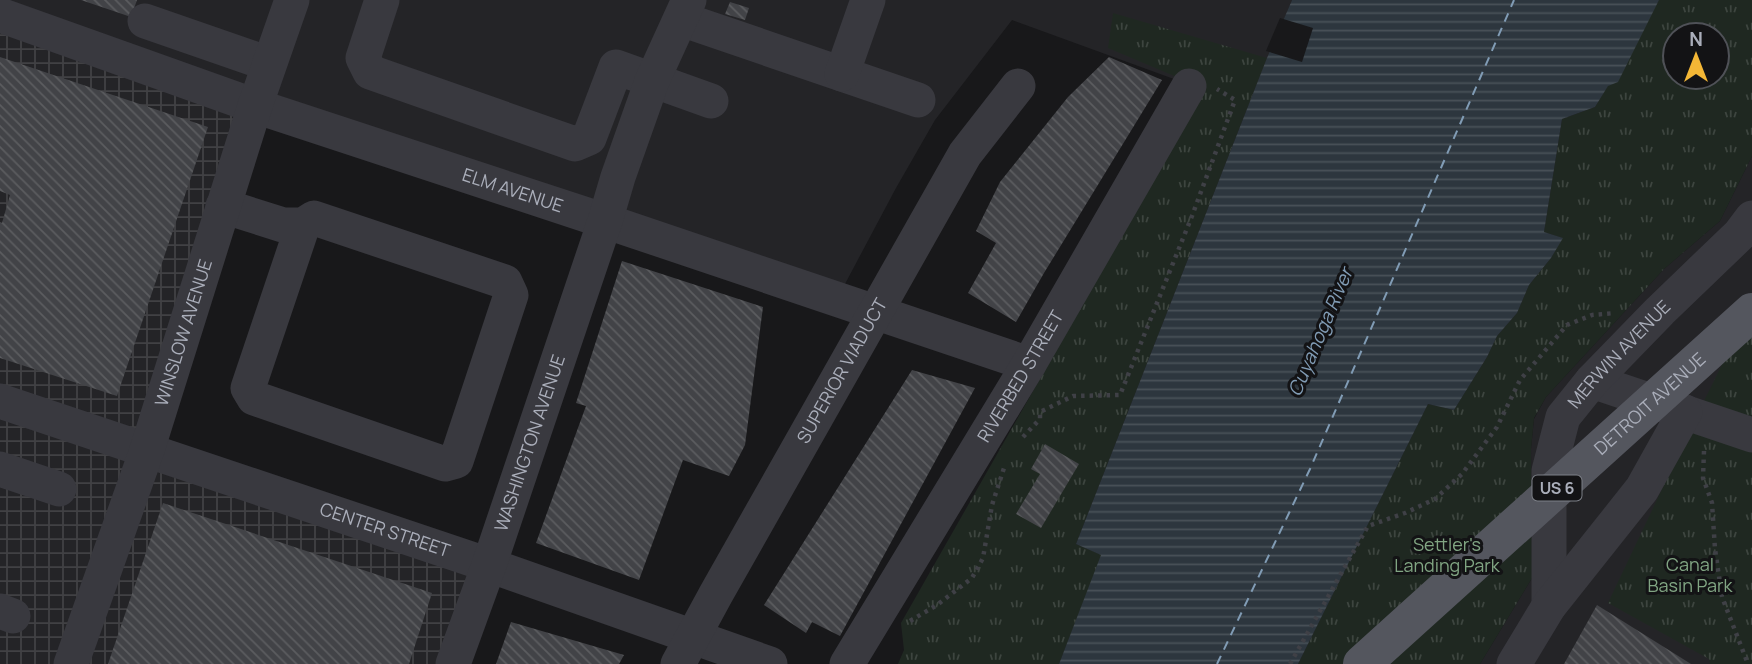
<svg xmlns="http://www.w3.org/2000/svg" width="1752" height="664" viewBox="0 0 1752 664" font-family="Manrope,sans-serif">
<defs>
<pattern id="industrial-grid" width="8" height="8" patternUnits="userSpaceOnUse" patternTransform="scale(1.75)"><rect width="8" height="8" fill="#242427"/><path d="M0 4h8M4 0v8" fill="none" stroke="#414144"/></pattern>
<pattern id="grass-tufts" width="24" height="20" patternUnits="userSpaceOnUse" patternTransform="scale(1.75)"><rect width="24" height="20" fill="#1f2821"/><path d="M3 7l-1-3M5 7V3M7 7l1-3M15 17l-1-3M17 17v-4M19 17l1-3" fill="none" stroke="#3d453f"/></pattern>
<pattern id="water-rules" width="6" height="5" patternUnits="userSpaceOnUse" patternTransform="scale(1.75)"><rect width="6" height="5" fill="#2d363e"/><path d="M0 2.5h6" fill="none" stroke="#495158"/></pattern>
<pattern id="building-back-hatch" width="6" height="6" patternUnits="userSpaceOnUse" patternTransform="scale(1.75)"><rect width="6" height="6" fill="#424347"/><path d="M-1 5l2 2M0 0l6 6M5-1l2 2" fill="none" stroke="#5b5c5f"/></pattern>
</defs>
<rect width="100%" height="100%" fill="#18181a"/>
<!-- built -->
<g fill="#242427">
<path d="M0,0H1292L1248,106L1012,20L935,120L896,188L837,299Z"/>
<path d="M1752,156V664H1480L1532,578L1531,449L1534,419L1546,397L1664,269L1720,221Z"/>
</g>
<!-- industrial -->
<path fill="url(#industrial-grid)" d="M0,16L255,106L147,450L489,565L453,664H0Z"/>
<!-- grass -->
<g fill="url(#grass-tufts)" fill-rule="evenodd">
<path d="M1659,0H1752V156L1720,221L1664,269L1546,397L1534,418L1531,449L1532,578L1480,664H1298L1428,404L1454,410L1487,357L1497,336L1517,313L1529,285L1551,258L1562,238L1544,232L1562,119L1595,107ZM1675,35H1717V77H1675Z"/>
<path d="M1113,13L1267,58L1076,544L1102,555L1059,664H898L904,650L901,623L1205,89L1108,48Z"/>
<path d="M1752,304V664H1710L1709,659L1608,603L1700,409Z"/>
</g>
<!-- water -->
<path fill="url(#water-rules)" d="M1292,0H1659L1618,82L1608,86L1595,107L1562,119L1544,232L1563,238L1551,258L1529,285L1517,313L1497,336L1487,357L1454,410L1428,404L1298,664H1059L1101,555L1076,544L1267,58Z"/>
<!-- pier -->
<path fill="#18181a" d="M1280,18L1313,28L1302,62L1266,51Z"/>
<g fill="none" stroke-linecap="round" stroke-linejoin="round">
<!-- ferry -->
<path stroke="#819cb5" stroke-width="2" stroke-dasharray="9 7" stroke-linecap="butt" d="M1217,664L1310,469L1514,0"/>
</g>
<!-- building -->
<g fill="url(#building-back-hatch)">
<path d="M81,0H137L131,17Z"/>
<path d="M730,2L749,8L745,20L725,14Z"/>
<path d="M0,57L208,127L117,396L0,358V222L2,223L10,195L0,191Z"/>
<path d="M1109,57L1162,80L1044,273L1016,322L968,293L996,243L976,231L1000,182L1068,97Z"/>
<path d="M622,261L763,307L745,445L729,476L683,460L639,580L536,543L586,406L576,403Z"/>
<path d="M912,370L975,388L840,636L812,622L806,633L764,605Z"/>
<path d="M1045,444L1079,464L1041,528L1016,514L1040,474L1031,469Z"/>
<path d="M163,503L432,593L409,664H108Z"/>
<path d="M1597,605L1691,664H1564Z"/>
<path d="M511,622L624,655L619,664H496Z"/>
</g>
<g fill="none" stroke-linecap="round" stroke-linejoin="round">
<!-- path -->
<g stroke="#3f4046" stroke-width="4.5" stroke-dasharray="3.5 5" stroke-linecap="butt">
<path d="M1023,437L1040,419V412L1073,396L1120,395L1192,216L1235,100L1217,89"/>
<path d="M1704,451L1703,478L1712,503L1715,549L1722,597L1748,664"/>
<path d="M910,621L937,605L972,578L983,558L992,505L1004,468"/>
<path d="M1290,664L1368,526L1405,513L1435,499L1462,474L1497,427L1520,380L1567,325L1592,315L1615,313"/>
</g>
<!-- minor -->
<g stroke="#39393f" stroke-width="35">
<path d="M382,0L363,58L370,72L575,144L589,138L616,67L711,101"/>
<path id="s1" d="M0,15L255,106L605,221L1029,364"/>
<path d="M681,19L918,100"/>
<path d="M145,21L269,64"/>
<path d="M842,74L868,0"/>
<path d="M223,206L283,225H303L314,218L505,282L511,295L456,461L445,464L254,398L248,388L303,225"/>
<path d="M1592,381L1752,435"/>
<path id="s2" d="M0,401L489,565L770,664"/>
<path d="M0,469L59,489"/>
<path id="s3" d="M1549,606V471L1563,417L1592,381L1660,311L1740,234L1752,218"/>
<path d="M0,611L13,616"/>
<path id="s4" d="M71,664L147,450L255,106L292,0"/>
<path id="s5" d="M453,664L489,565L605,221L618,177L652,81L689,0"/>
<path id="s6" d="M847,664L1029,364L1189,86"/>
<path d="M1514,664L1549,606L1642,489L1685,412"/>
</g>
<!-- minor-bridge -->
<path stroke="#39393f" stroke-width="35" id="s7" d="M678,664L716,594L965,154L1018,86"/>
<!-- major-bridge -->
<path stroke="#54565e" stroke-width="38" id="s8" d="M1362,664L1752,312"/>
</g>
<g text-anchor="middle" stroke-width="6" stroke-linejoin="round" paint-order="stroke">
<!-- shield labels -->
<rect fill="#131315" stroke="#7d8088" stroke-width="2" x="1532.5" y="475.5" width="49" height="25" rx="5"/>
<g font-size="16" font-weight="bold" fill="#aaaeba">
<text x="1557" y="494">US 6</text>
</g>
<!-- street labels -->
<g font-size="18" fill="#aaaeba" stroke="#131315">
<text dy="6" stroke="none"><textPath href="#s1" startOffset="542">ELM AVENUE</textPath></text>
<text dy="6" stroke="none"><textPath href="#s4" startOffset="350">WINSLOW AVENUE</textPath></text>
<text dy="6" stroke="none"><textPath href="#s3" startOffset="275">MERWIN AVENUE</textPath></text>
<text dy="6" stroke="none"><textPath href="#s7" startOffset="336">SUPERIOR VIADUCT</textPath></text>
<text dy="6" stroke="none"><textPath href="#s6" startOffset="336">RIVERBED STREET</textPath></text>
<text dy="6" stroke="none"><textPath href="#s8" startOffset="388">DETROIT AVENUE</textPath></text>
<text dy="6" stroke="none"><textPath href="#s5" startOffset="234">WASHINGTON AVENUE</textPath></text>
<text dy="6" stroke="none"><textPath href="#s2" startOffset="406">CENTER STREET</textPath></text>
</g>
<!-- park labels -->
<g font-size="18" fill="#81a583" stroke="#131315">
<text x="1447" y="551">Settler's<tspan x="1447" dy="21">Landing Park</tspan></text>
<text x="1690" y="571">Canal<tspan x="1690" dy="21">Basin Park</tspan></text>
</g>
<!-- water labels -->
<g font-size="19" font-style="italic" fill="#819cb5" stroke="#131315">
<text transform="translate(1320 332) rotate(-67)" y="7">Cuyahoga River</text>
</g>
</g>
<!-- north arrow -->
<g transform="translate(1696 56)"><circle r="33" fill="#131315" stroke="#4f5157" stroke-width="2"/>
<path d="M0-5L12 26L0 18L-12 26Z" fill="#f4b736"/>
<text y="-10" font-size="19" font-weight="bold" text-anchor="middle" fill="#aaaeba">N</text>
</g>
</svg>
